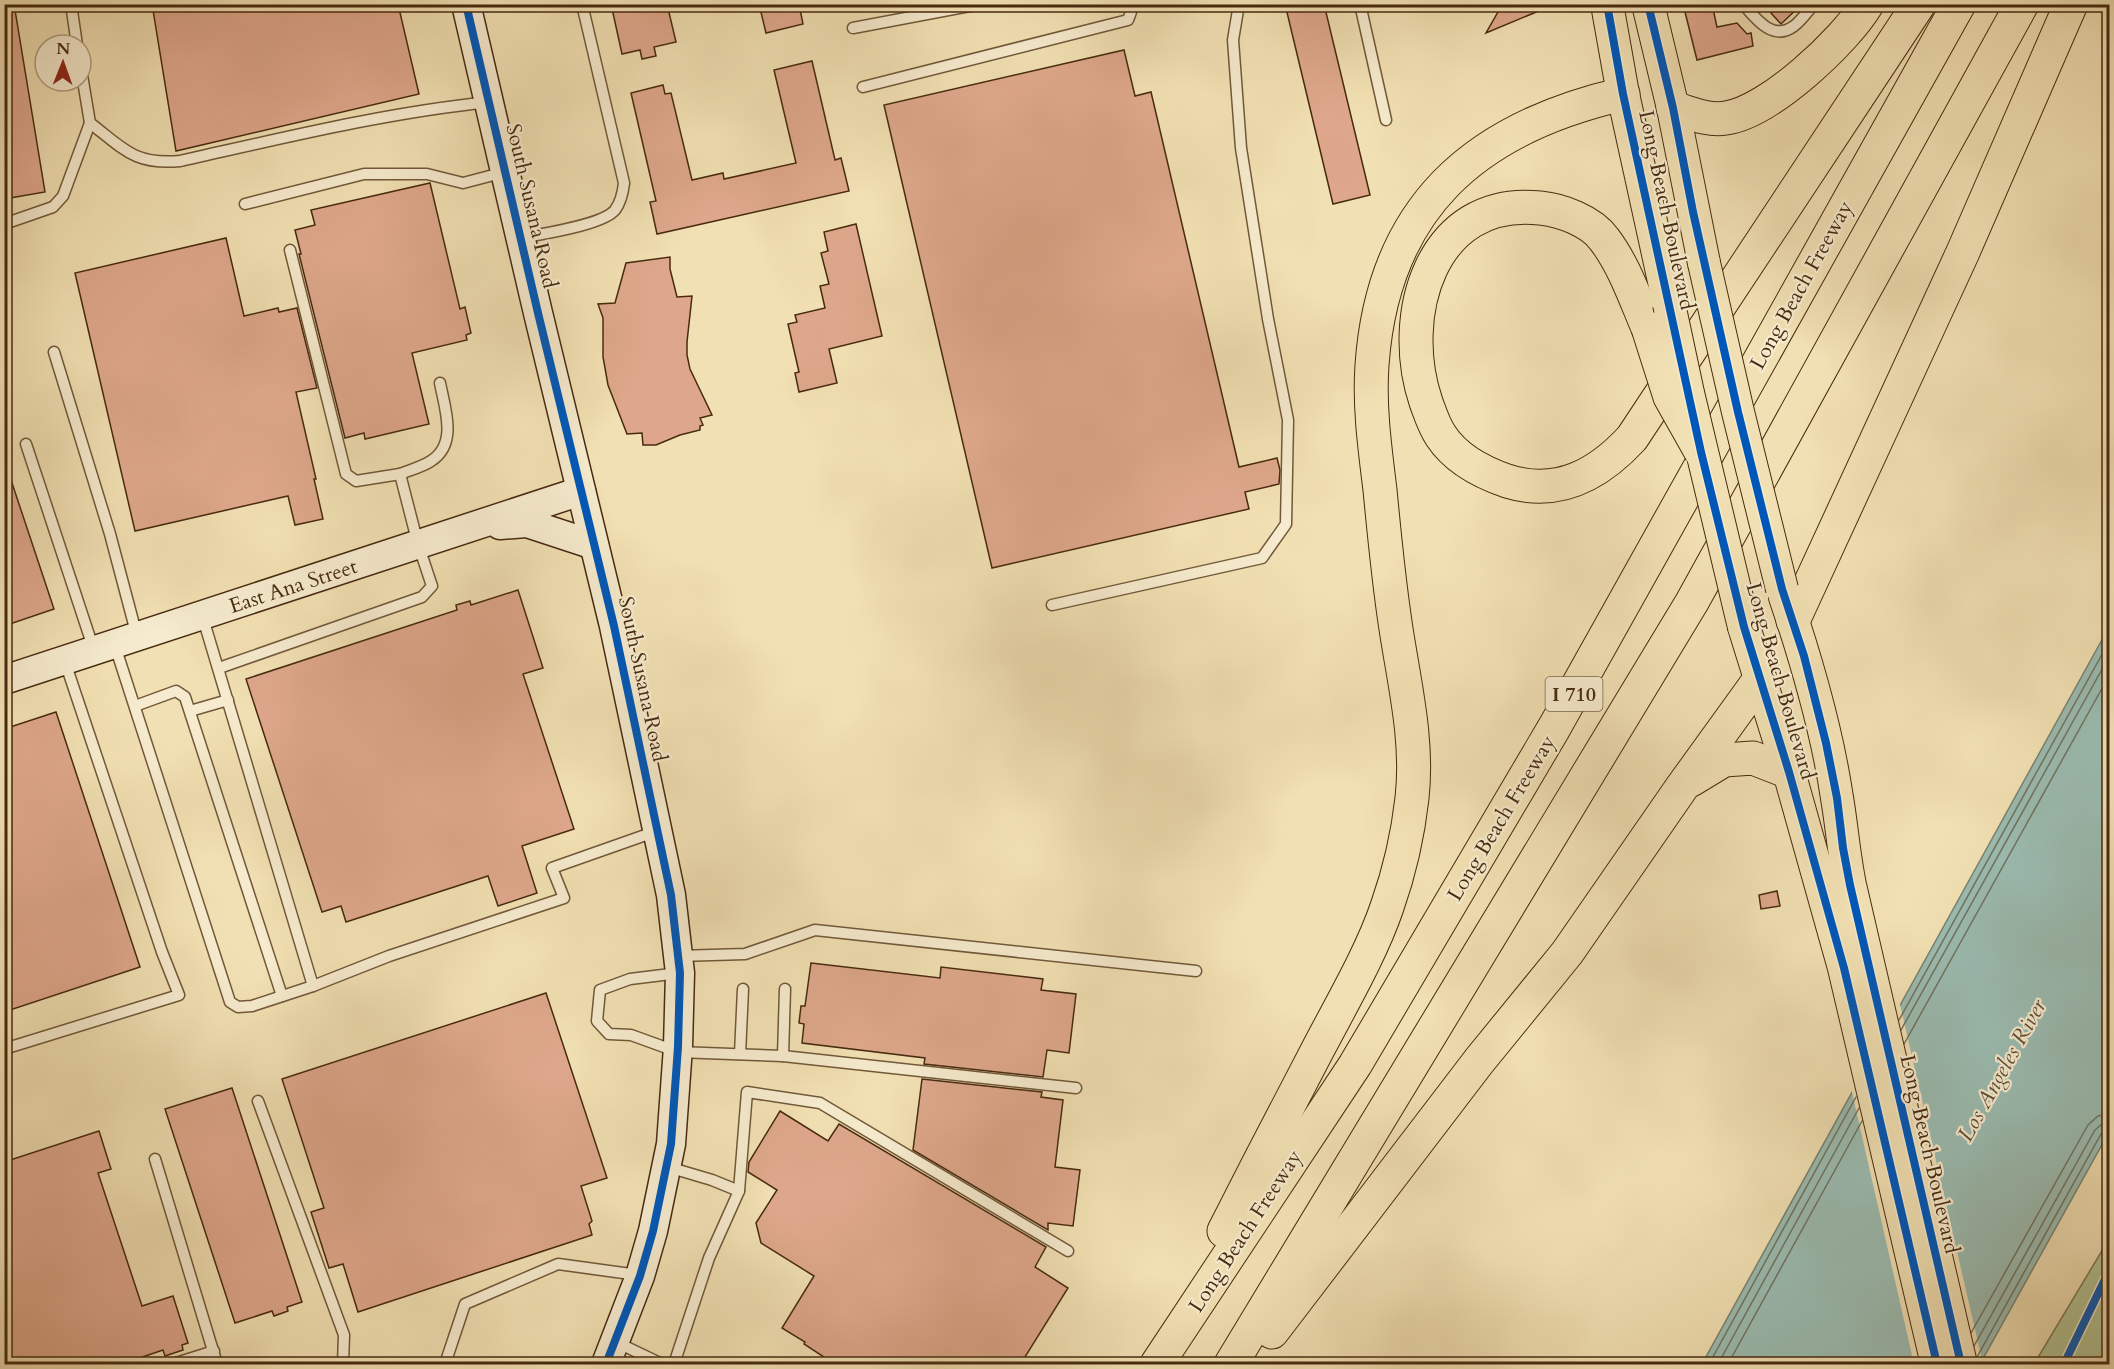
<svg xmlns="http://www.w3.org/2000/svg" width="2114" height="1369" viewBox="0 0 2114 1369" font-family="Cardo,serif">
<rect width="100%" height="100%" fill="#f1e0b3"/>
<filter id="stains"><feTurbulence type="fractalNoise" baseFrequency=".00333" numOctaves="4"/><feColorMatrix values="0 0 0 0 .2 0 0 0 0 .09 0 0 0 0 .02 0 0 0 .5 -.17"/></filter>
<radialGradient id="worn" r=".72"><stop offset=".6" stop-color="#630" stop-opacity="0"/><stop offset="1" stop-color="#630" stop-opacity=".3"/></radialGradient>
<!-- green -->
<path fill="#b3c392" stroke="#7d7651" stroke-width="1.5" d="M2109,1239V1364H2034Z"/>
<!-- water -->
<path fill="#9bbcb1" stroke="#798271" stroke-width="1.5" d="M2109,627V1132L1980,1364H1702Z"/>
<!-- pier -->
<path fill="#f1e0b3" d="M1899,1000L1983,1364H1914L1851,1088Z"/>
<g fill="none" stroke-linecap="round" stroke-linejoin="round">
<!-- shore -->
<g stroke="#717360" stroke-width="1.5">
<path d="M1899,1020L2110,640"/>
<path d="M1901,1030L2110,655"/>
<path d="M1904,1044L2110,674"/>
<path d="M1971,1333L2088,1125L2098,1116L2110,1114"/>
<path d="M1974,1346L2095,1130L2102,1124L2110,1123"/>
<path d="M1977,1357L2101,1134L2110,1130"/>
<path d="M1709,1364L1856,1097"/>
<path d="M1718,1364L1859,1108"/>
<path d="M1728,1364L1862,1121"/>
</g>
</g>
<!-- building -->
<g fill="#dea78b" stroke="#472a10" stroke-width="1.5">
<path d="M4,4H14L45,192L4,199Z"/>
<path d="M152,4H398L419,94L176,151Z"/>
<path d="M611,4H667L676,42L654,47L656,56L642,59L640,50L622,54Z"/>
<path d="M759,4H799L803,24L766,33Z"/>
<path d="M1285,4H1324L1370,195L1333,204Z"/>
<path d="M1683,4H1712L1717,27L1737,23L1747,34L1751,33L1753,46L1697,60Z"/>
<path d="M1780,4H1802L1781,24L1771,13Z"/>
<path d="M1502,5H1553L1486,33Z"/>
<path d="M1124,50L1135,96L1151,92L1239,467L1277,458L1280,470L1279,484L1245,492L1249,509L992,568L884,105Z"/>
<path d="M812,61L835,160L841,158L849,191L657,234L650,202L656,201L631,93L663,85L665,94L671,93L692,180L723,173L724,179L796,163L774,70Z"/>
<path d="M430,183L460,309L465,307L471,333L466,335L467,340L412,353L429,424L365,439L364,433L345,438L299,254H301L295,230L315,225L311,210Z"/>
<path d="M856,224L882,336L829,349L837,383L799,392L795,373L799,372L788,324L797,322L795,315L825,308L820,286L829,284L821,253L828,251L824,232Z"/>
<path d="M226,238L244,316L278,308L279,312L297,308L317,388L296,392L316,479H314L323,519L295,525L288,496L135,531L75,273Z"/>
<path d="M670,257V269L677,297L692,296L687,342V355L690,369L712,415L700,418L703,425L700,426V430L680,435L656,445H643L642,433L627,434L608,385L603,357V318L598,304L615,303L626,263Z"/>
<path d="M7,468L54,609L4,626V469Z"/>
<path d="M518,590L543,668L523,674L574,829L522,846L537,893L498,906L488,876L346,922L341,906L322,912L246,679L457,610L456,605L470,601L471,605Z"/>
<path d="M56,712L140,967L4,1012V729Z"/>
<path d="M1777,891L1780,906L1761,909L1759,895Z"/>
<path d="M811,963L940,978L941,967L1043,979L1041,990L1076,994L1069,1053L1047,1050L1043,1077L924,1064L925,1058L802,1043L804,1024L799,1023L801,1006H805Z"/>
<path d="M546,993L607,1178L581,1186L592,1221L589,1224L592,1235L358,1312L343,1264L329,1268L311,1212L324,1208L282,1079Z"/>
<path d="M922,1079L1042,1092L1041,1097L1063,1100L1055,1167L1080,1170L1073,1226L1048,1223V1230L913,1150Z"/>
<path d="M232,1088L302,1302L287,1307L288,1311L274,1316L272,1311L235,1323L165,1109Z"/>
<path d="M780,1111L828,1141L839,1124L1046,1247L1035,1267L1068,1288L1020,1365H836L804,1344L805,1342L782,1328L814,1276L761,1243L756,1223L777,1190L748,1172L749,1162Z"/>
<path d="M99,1131L111,1169L98,1173L142,1306L173,1296L188,1343L182,1345L183,1350L165,1356L163,1350L119,1365H4V1162Z"/>
</g>
<g fill="none" stroke-linecap="round" stroke-linejoin="round">
<defs>
<g id="lane">
<path d="M71,4L77,45"/>
<path d="M1360,4L1386,120"/>
<path d="M1743,4C1756,19 1773,42 1794,26C1801,21 1808,11 1814,4"/>
<path d="M853,28L980,4"/>
<path d="M863,87L1128,20L1131,12V4"/>
<path d="M90,123C124,149 134,165 180,161C283,138 384,113 489,102"/>
<path d="M245,204L364,174H427L463,183L505,172"/>
<path d="M4,224L53,207L63,196L90,123L81,69"/>
<path d="M521,238C541,234 603,225 615,210C621,202 623,192 624,183L582,4"/>
<path d="M290,250L346,474L356,481L400,474"/>
<path d="M54,352L110,534L137,636"/>
<path d="M26,444L94,650"/>
<path d="M1052,605L1262,558L1286,524L1288,420L1268,319L1241,148L1233,40L1239,4"/>
<path d="M202,615L313,986"/>
<path d="M115,646L230,1002L238,1007L252,1006L313,986L389,956L564,898L552,868L657,831"/>
<path d="M219,668L422,597L432,586L418,544L400,474C410,470 422,467 431,461C458,444 445,409 440,383"/>
<path d="M135,706L176,691L185,697L282,996"/>
<path d="M190,711L228,700"/>
<path d="M678,956L745,954L815,930L1196,971"/>
<path d="M679,973L630,979L600,990L597,1021L609,1034L631,1035L678,1052L783,1056L1076,1088"/>
<path d="M4,1049L179,995L162,952L65,662"/>
<path d="M740,1054L743,989"/>
<path d="M783,1056L785,989"/>
<path d="M258,1101L344,1335L343,1364"/>
<path d="M155,1159L217,1364"/>
<path d="M668,1167L712,1180L739,1191"/>
<path d="M616,1342L662,1364"/>
<path d="M173,1364L214,1351"/>
<path d="M445,1364L465,1304L558,1264L638,1275"/>
<path d="M674,1364L709,1258L739,1191L747,1092L820,1103L1068,1251"/>
</g>
<g id="secondary">
<path d="M466,4L538,313L614,626L671,895L680,973L678,1047L671,1144L653,1231L640,1276L606,1364"/>
<path d="M500,525L527,523L594,545"/>
<path d="M4,680L581,491"/>
</g>
<g id="primary">
<path d="M1607,4L1623,94L1669,304"/>
<path d="M1648,4L1673,108L1704,263"/>
<path d="M1785,597C1807,662 1827,730 1837,798C1842,827 1844,856 1850,885L1961,1364"/>
<path d="M1744,627L1789,772L1844,968L1937,1364"/>
</g>
<g id="highway">
<path d="M1673,108C1691,113 1707,121 1726,118C1769,112 1845,41 1867,4"/>
<path d="M1648,328C1635,298 1624,265 1604,239C1591,221 1561,210 1540,208C1430,196 1397,317 1426,402C1430,413 1434,426 1441,436C1456,459 1481,472 1507,481C1558,497 1598,475 1632,438L1919,4"/>
<path d="M1793,621L1963,252L2071,4"/>
<path d="M1691,780L1724,760L1753,758L1789,772"/>
<path d="M1224,1231C1255,1170 1286,1110 1318,1049C1341,1005 1371,954 1387,907C1399,873 1408,834 1412,798C1419,736 1402,675 1394,615C1388,573 1384,532 1380,490C1375,449 1369,407 1372,365C1383,208 1474,128 1623,94"/>
<path d="M1272,1332L1479,1061L1567,953L1682,787L1760,679"/>
<path d="M1157,1364L1355,1065L1554,728L1959,4"/>
<path d="M1231,1364L1692,602L2022,4"/>
</g>
</defs>
<!-- lane casing -->
<use href="#lane" stroke="#725839" stroke-width="13"/>
<!-- secondary casing -->
<use href="#secondary" stroke="#472a10" stroke-width="31"/>
<!-- primary casing -->
<use href="#primary" stroke="#472a10" stroke-width="34"/>
<!-- highway casing -->
<use href="#highway" stroke="#472a10" stroke-width="35"/>
<!-- lane -->
<use href="#lane" stroke="#f6ebce" stroke-width="10"/>
<!-- secondary -->
<use href="#secondary" stroke="#f6ebce" stroke-width="28"/>
<!-- primary -->
<use href="#primary" stroke="#f1e0b3" stroke-width="32"/>
<!-- highway -->
<use href="#highway" stroke="#f1e0b3" stroke-width="33"/>
<defs>
<g id="primary-bridge">
<path d="M1704,263L1738,412L1782,589"/>
<path d="M1669,304L1688,393L1744,627"/>
</g>
<path id="highway-bridge" d="M1648,328L1670,397L1701,452"/>
</defs>
<!-- primary-bridge casing -->
<use href="#primary-bridge" stroke="#472a10" stroke-width="34" stroke-linecap="butt"/>
<!-- highway-bridge casing -->
<use href="#highway-bridge" stroke="#472a10" stroke-width="35" stroke-linecap="butt"/>
<!-- primary-bridge -->
<use href="#primary-bridge" stroke="#f1e0b3" stroke-width="32"/>
<!-- highway-bridge -->
<use href="#highway-bridge" stroke="#f1e0b3" stroke-width="33"/>
<defs>
<g id="cycleway">
<path d="M466,4L538,313L614,626L671,895L680,973L678,1047L671,1144L653,1231L640,1276L606,1364"/>
<path d="M1607,4L1623,94L1701,452L1744,627L1789,772L1844,968L1937,1364"/>
<path d="M1648,4L1673,108L1693,212L1738,412L1782,589L1804,656L1826,743L1837,798L1843,848L1850,885L1961,1364"/>
<path d="M2064,1364L2110,1269"/>
</g>
</defs>
<!-- cycleway casing -->
<use href="#cycleway" stroke="#f6ebce" stroke-width="11"/>
<!-- cycleway -->
<use href="#cycleway" stroke="#0057b8" stroke-width="8"/>
</g>
<g text-anchor="middle" stroke-width="4.5" stroke-linejoin="round" paint-order="stroke">
<!-- shield labels -->
<rect fill="#f6ebce" stroke="#7c6449" stroke-width="1.5" x="1545.5" y="677" width="57" height="34" rx="4.5"/>
<g font-size="20" font-weight="bold" fill="#472a10">
<text x="1574" y="701">I 710</text>
</g>
<!-- street labels -->
<g font-size="21" fill="#472a10" stroke="#f6ebce">
<text transform="translate(532 206) rotate(77)" y="7">South Susana Road</text>
<text transform="translate(1667 210) rotate(78)" y="7">Long Beach Boulevard</text>
<text transform="translate(1801 285) rotate(-61)" y="7">Long Beach Freeway</text>
<text transform="translate(293 586) rotate(-18)" y="7">East Ana Street</text>
<text transform="translate(643 679) rotate(78)" y="7">South Susana Road</text>
<text transform="translate(1781 681) rotate(74)" y="7">Long Beach Boulevard</text>
<text transform="translate(1501 818) rotate(-59)" y="7">Long Beach Freeway</text>
<text transform="translate(1930 1154) rotate(77)" y="7">Long Beach Boulevard</text>
<text transform="translate(1245 1231) rotate(-57)" y="7">Long Beach Freeway</text>
</g>
<!-- water labels -->
<g font-size="22" font-style="italic" fill="#5c4e38" stroke="#f6ebce">
<text transform="translate(2001 1070) rotate(-61)" y="8">Los Angeles River</text>
</g>
</g>
<!-- margin -->
<rect width="2114" height="1369" fill="none" stroke="#f1e0b3" stroke-width="24"/>
<rect x="6" y="6" width="2102" height="1357" fill="none" stroke="#472a10" stroke-width="3"/>
<rect x="12" y="12" width="2090" height="1345" fill="none" stroke="#472a10" stroke-width="1.5"/>
<!-- north arrow -->
<g transform="translate(63 63) rotate(1)"><circle r="28" fill="#f6ebce" stroke="#b09e82" stroke-width="1.5"/>
<path d="M0-4.5L10 22L0 15L-10 22Z" fill="#8f2418"/>
<text y="-9" font-size="16" font-weight="bold" text-anchor="middle" fill="#472a10">N</text>
</g>
<rect width="100%" height="100%" filter="url(#stains)"/>
<rect width="100%" height="100%" fill="url(#worn)"/>
</svg>
